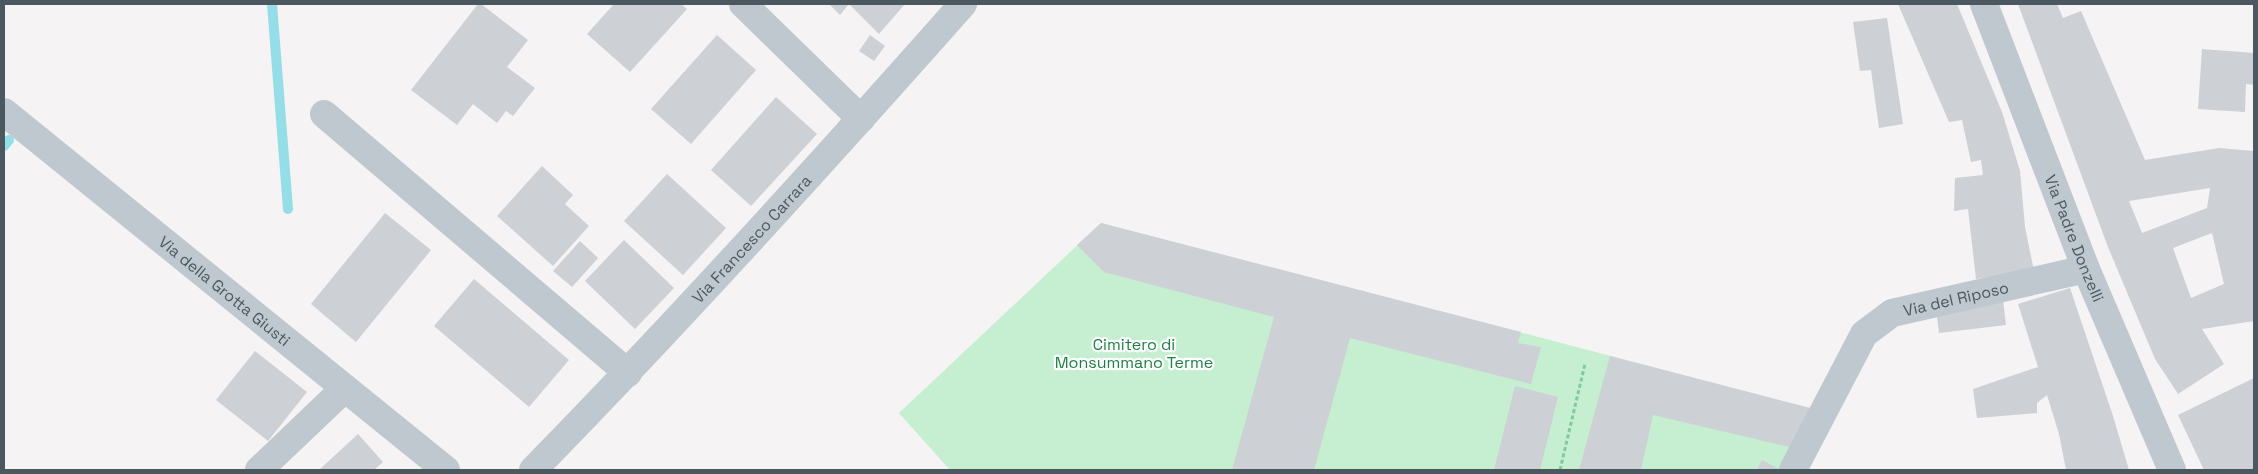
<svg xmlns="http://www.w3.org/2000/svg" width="2258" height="474" viewBox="0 0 2258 474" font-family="'Space Grotesk',sans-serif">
<rect width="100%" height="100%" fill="#f5f3f3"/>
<!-- green -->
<path fill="#c6eed1" d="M1101,223L1810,408L1778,470H950L899,413Z"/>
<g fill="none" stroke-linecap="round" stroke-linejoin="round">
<!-- stream -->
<g stroke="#96dee7" stroke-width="10">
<path d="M272,4L288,209"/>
<path d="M4,146L9,140"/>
</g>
</g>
<!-- building -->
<g fill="#cdd0d4" fill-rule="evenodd">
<path d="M478,4H481L528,40L507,67L535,88L513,116L506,111L497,123L473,104L457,125L411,90Z"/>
<path d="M614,4H681L687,9L630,72L587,34Z"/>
<path d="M829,4H849L840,15Z"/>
<path d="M849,4H905L879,34Z"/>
<path d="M1898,4H1957L2002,112L2020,171L2025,227L2034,271L1976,279L1968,209L1954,211L1955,178L1983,175L1981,160L1971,162L1962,120L1949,122Z"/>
<path d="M2018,4H2057L2063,18L2081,11L2145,160L2219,148L2254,151V321L2202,329L2224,364L2178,394L2155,359L2108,247ZM2210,188L2207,208L2142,233L2129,201ZM2212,233L2224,284L2191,298L2173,248Z"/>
<path d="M1887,18L1903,124L1879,128L1871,70L1860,71L1853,22Z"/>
<path d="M717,35L756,70L691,144L651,109Z"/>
<path d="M870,35L885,46L874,61L859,51Z"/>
<path d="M2202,49L2254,53V85L2246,84L2245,112L2198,109Z"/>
<path d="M776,97L817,134L751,206L711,170Z"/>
<path d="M542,166L573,195L565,204L589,226L553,266L497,216Z"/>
<path d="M667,174L726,228L683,275L624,221Z"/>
<path d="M385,213L431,250L356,342L311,304Z"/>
<path d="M1101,223L1521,332L1518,343L1541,347L1531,384L1350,338L1314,470H1232L1274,317L1104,272L1077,245Z"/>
<path d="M624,240L674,288L635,329L585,281Z"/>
<path d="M580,241L598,258L572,287L553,271Z"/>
<path d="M474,279L569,360L529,407L434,326Z"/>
<path d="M2070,288L2113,416L2129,470H2066L2059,434L2047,395L2037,403V413L1977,418L1973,389L2038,367L2018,304Z"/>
<path d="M2003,300L2006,325L1939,333L1936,309Z"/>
<path d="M255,351L307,392L268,441L216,400Z"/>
<path d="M1610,356L1810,408L1790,447L1653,415L1641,470H1579Z"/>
<path d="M2254,378V469L2204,470L2178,415Z"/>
<path d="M1515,386L1558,397L1540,470H1494Z"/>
<path d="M358,434L383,462L374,470H319Z"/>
<path d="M1762,460L1781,470H1757Z"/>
</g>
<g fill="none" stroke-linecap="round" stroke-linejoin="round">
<!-- path -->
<path stroke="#80ca9e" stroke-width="3" stroke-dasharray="4 2.5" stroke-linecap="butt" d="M1560,470L1585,364"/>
<!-- minor -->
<g stroke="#bfc8ce" stroke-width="28">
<path d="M743,4L861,119"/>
<path id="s1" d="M1984,4L2086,269L2172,470"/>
<path id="s2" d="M4,112L446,470"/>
<path d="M324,114L628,373"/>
<path d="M259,470L344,389"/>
<path id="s3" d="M533,470C681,319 823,162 963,4"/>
<path id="s4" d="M1793,470L1864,334L1892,313L2086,269"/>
</g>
</g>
<g text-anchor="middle" stroke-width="4.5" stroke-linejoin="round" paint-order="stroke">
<!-- street labels -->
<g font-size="16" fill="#4b585f" stroke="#fff">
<text dy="6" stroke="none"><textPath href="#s1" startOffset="251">Via Padre Donzelli</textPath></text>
<text dy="6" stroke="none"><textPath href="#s3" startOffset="318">Via Francesco Carrara</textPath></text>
<text dy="6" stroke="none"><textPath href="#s2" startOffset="284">Via della Grotta Giusti</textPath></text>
<text dy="6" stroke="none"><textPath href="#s4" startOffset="254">Via del Riposo</textPath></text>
</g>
<!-- park labels -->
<g font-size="16" fill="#1f7e45" stroke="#fff">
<text x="1134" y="350">Cimitero di<tspan x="1134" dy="18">Monsummano Terme</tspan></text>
</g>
</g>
<!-- border -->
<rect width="2258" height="474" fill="none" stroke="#4b585f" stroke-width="10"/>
</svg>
